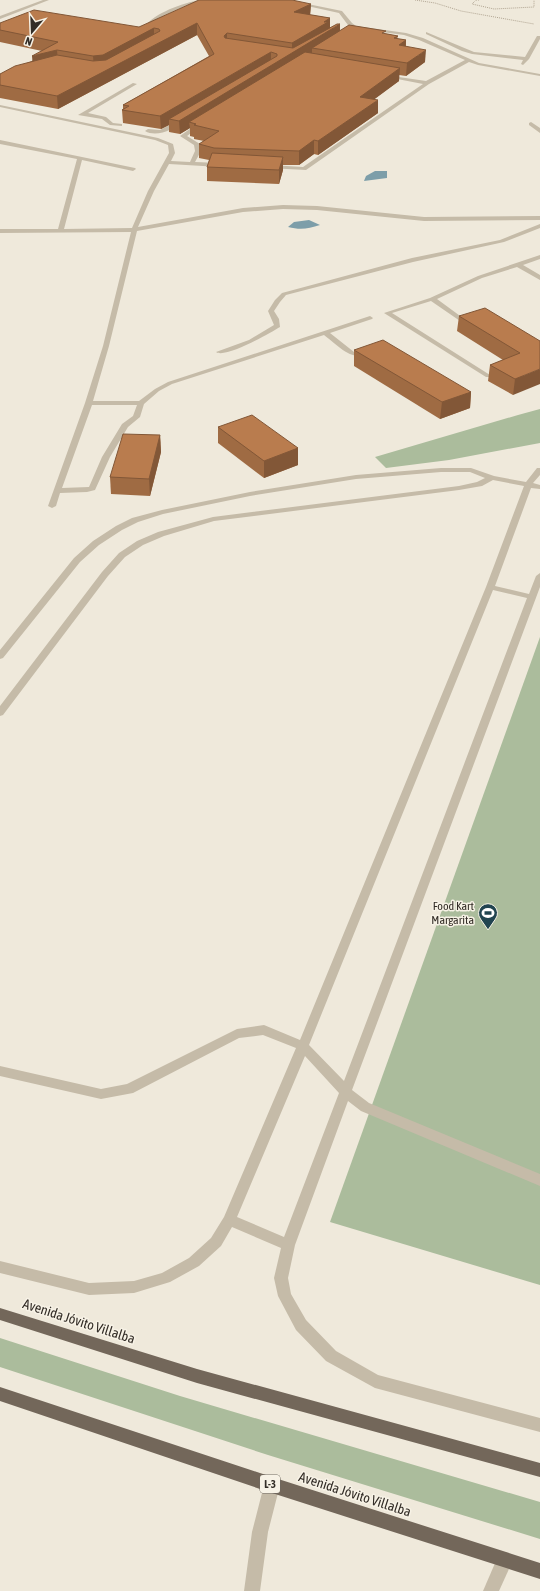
<svg xmlns="http://www.w3.org/2000/svg" width="540" height="1591" viewBox="0 0 540 1591" font-family="'Asap Condensed',sans-serif">
<rect width="100%" height="100%" fill="#efe9db"/>
<!-- green -->
<g fill="#abbc9c">
<path d="M540,409V443L449,460L386,468L375,457L518,415Z"/>
<path d="M540,637V1285L330,1222Z"/>
<path d="M0,1338L180,1396L540,1502V1539L268,1455L0,1367Z"/>
</g>
<!-- water -->
<g fill="#7d9ea9">
<path d="M375,171H387V178L364,181L366,176Z"/>
<path d="M309,220L320,225C308,229 300,230 288,227L294,222Z"/>
</g>
<g fill="none" stroke-linecap="round" stroke-linejoin="round">
<!-- path -->
<g stroke="#b1a592" stroke-width="1" stroke-dasharray="1 1" stroke-linecap="butt">
<path d="M415,0L435,3L461,11L534,24"/>
<path d="M479,0H476L472,4L494,9L534,7V0"/>
</g>
<!-- minor -->
<g fill="#c5bba8" fill-rule="evenodd">
<path d="M43,0H49L0,19V16Z"/>
<path d="M198,0H207L185,6L163,16L150,24L144,33L140,32C153,13 176,6 198,0Z"/>
<path d="M280,0H288L342,11L352,23L356,26L406,33L423,38L479,63L540,74V76L478,65L469,62L429,84L306,170L268,168L267,167L270,165L303,167L423,84L387,77L385,75L426,81L465,60L419,40L404,35L353,28L348,25L339,13Z"/>
<path d="M426,32L474,52L525,57L537,36H540V39L529,59L523,65L521,64L523,60L472,54L462,51L426,34Z"/>
<path d="M133,83L137,84L88,113L106,117L113,123L122,124V126L110,125L102,119L78,115Z"/>
<path d="M0,105L158,138L173,144L175,153L171,161L190,162L195,151L194,145L180,136L198,123H202V125L187,136L200,144L201,151L195,162L220,163L223,165L220,167L169,164L154,191L138,227L243,208L283,205L317,206L424,217L540,216V220L424,221L317,210L283,209L243,212L137,231L109,346L93,401H139L155,389L168,382L370,316L373,318L372,319L330,333L354,352L366,351L369,353C354,364 336,344 324,335L172,384L159,391L144,404L140,417L128,427L110,457L95,490L87,492L60,493L56,506L52,508L48,506L85,403L103,346L131,232L0,233V229H58L77,159L0,144V140L135,168L136,169L133,171L82,160L64,229L132,228L148,191L169,153L168,145L155,140L0,107ZM92,405H137L133,416L122,424L102,457L89,487L62,488Z"/>
<path d="M179,120L184,121C174,129 157,138 145,131L148,129L160,130Z"/>
<path d="M531,122L540,128V133L529,125V123Z"/>
<path d="M540,224V228L504,242L413,262L286,295L280,302L274,311L279,319L280,327C270,333 225,359 216,352L249,340L274,325L268,311L275,300L282,293L412,258L500,240Z"/>
<path d="M540,255V259L523,265L540,275V280L517,267L482,278L437,299L467,321V323H463L431,301L392,313L490,375V377H486L384,313L430,298L478,276Z"/>
<path d="M441,468H471L494,476L526,482L537,468H540V475L533,483L540,485V489L531,488L495,586L529,594L536,576L540,573V587L352,1090L369,1103L540,1174V1186L361,1111L348,1101L295,1245L288,1278L291,1294L306,1320L336,1351L378,1375L540,1418V1432L375,1388L326,1361L296,1330L278,1296L274,1278L281,1248L232,1227L221,1246L199,1266L170,1282L134,1293L89,1295L0,1273V1261L89,1283L134,1281L162,1273L189,1258L211,1238L224,1217L296,1048L263,1035L239,1038L133,1093L101,1099L0,1076V1066L101,1089L127,1084L237,1029L264,1025L300,1040L486,587L524,486L493,480L482,486L459,490L214,521L164,536L143,545L125,557L108,576L3,715L0,716V706L102,572L119,553L137,541L158,532L213,517L459,486L477,482L485,478L470,472H441L356,479L250,496L163,514L138,522L122,530L99,545L80,562L3,658L0,659V650L74,558L93,541L116,526L132,518L162,510L250,492L356,475ZM493,590L527,598L344,1081L309,1045ZM305,1056L339,1093L284,1237L237,1217Z"/>
<path d="M272,1477L277,1480L280,1485L268,1532L260,1591H244L252,1532L264,1485L267,1480Z"/>
<path d="M505,1552L511,1554L513,1560L499,1591H483L499,1554Z"/>
</g>
<!-- major -->
<g fill="#73675a" fill-rule="evenodd">
<path d="M0,1308L197,1369L540,1463V1477L197,1383L0,1320Z"/>
<path d="M0,1387L272,1477L540,1563V1579L272,1493L0,1401Z"/>
</g>
</g>
<!-- wall -->
<g fill="#9f6b43">
<path d="M311,4L310,15L330,18V28L340,31L386,34L398,36L397,39L406,40V47L425,62L406,76L399,75V81L374,99L378,113L318,155L314,154L299,165H283V170L279,184L207,181V167L209,160L199,158V144L204,141L194,139V137L190,136V128L180,134L169,132V125L161,129L123,123L122,110L123,109V105L209,56L197,35L58,109L0,98V74L32,61L42,51L0,42V23L139,27Z"/>
<path d="M459,316L540,341L513,395L488,381L490,365L503,360L457,331Z"/>
<path d="M354,350L471,392L470,408L440,419L354,366Z"/>
<path d="M218,427L298,448V465L264,478L218,443Z"/>
<path d="M160,435L161,452L150,496L111,494L110,477Z"/>
</g>
<!-- shaded-wall -->
<g fill="#825737">
<path d="M311,4L310,16L294,12Z"/>
<path d="M330,18V30L340,24V36L312,48V53L196,124L189,122L190,128L180,134L179,121L292,53V43L324,22Z"/>
<path d="M197,23V35L58,109L57,96Z"/>
<path d="M154,28V41L94,68L93,56Z"/>
<path d="M227,33V46L224,36Z"/>
<path d="M406,40L405,52L399,45Z"/>
<path d="M57,50L58,63L33,68L32,56Z"/>
<path d="M426,50L425,62L406,76L407,63Z"/>
<path d="M271,52V65L169,119V125L161,129L160,116Z"/>
<path d="M400,68L399,81L360,110V97Z"/>
<path d="M378,100V113L318,155V141Z"/>
<path d="M314,140V154L299,165V151Z"/>
<path d="M283,157V170L279,184V170Z"/>
<path d="M540,369V384L513,395L515,379Z"/>
<path d="M471,392L470,408L440,419L442,402Z"/>
<path d="M160,435L161,452L150,496L149,479Z"/>
<path d="M298,448V465L264,478V461Z"/>
</g>
<!-- building -->
<g fill="#b97c4e" stroke="#825737">
<path d="M199,0H292L311,4L294,12L330,18L324,22H328L292,43L227,33L224,36L225,38L293,48L337,24H340L179,121L169,119L277,56V54L271,52L160,116L122,110L129,106L123,105L214,54L197,23L57,96L0,85V74L15,66L57,55L93,61L106,60L160,31L159,29L154,28L103,55L93,56L57,50L32,56L58,42L0,30V23L34,10L139,27Z"/>
<path d="M349,25L386,31L382,33L398,36L394,38L406,40L399,45L426,50L407,63L312,48Z"/>
<path d="M305,52L400,68L360,97L378,100L318,141L314,140L299,151L214,148L199,144L219,131L194,125L196,124L189,122Z"/>
<path d="M212,153L283,157L279,170L207,167Z"/>
<path d="M485,308L540,341V369L515,379L490,365L520,353L459,316Z"/>
<path d="M383,340L471,392L442,402L354,350Z"/>
<path d="M252,415L298,448L264,461L218,427Z"/>
<path d="M123,434L160,435L149,479L110,477Z"/>
</g>
<!-- icons -->
<defs>
<symbol id="stadium-pin" viewBox="-11 -11 22 30"><path d="M0 17L-7.5 6A9.5 9.5 0 1 1 7.5 6Z" fill="#214450" stroke="#f7f2e6"/><path d="M0-5a6.5 5 0 1 0 0 10a6.5 5 0 1 0 0-10ZM-3.5-1.8h7v3.6h-7Z" fill="#fff"/></symbol>
</defs>
<g fill-rule="evenodd">
<use href="#stadium-pin" x="477" y="902" width="22" height="30"/>
</g>
<g text-anchor="middle" stroke-width="3" stroke-linejoin="round" paint-order="stroke">
<!-- shield labels -->
<rect fill="#f7f2e6" stroke="#6e6860" stroke-width="1" x="260" y="1475" width="20" height="18" rx="3"/>
<g font-size="11" font-weight="bold" fill="#332d27">
<text x="270" y="1488">L-3</text>
</g>
<!-- poi labels -->
<g font-size="12" fill="#332d27" stroke="#f7f2e6" text-anchor="end">
<text x="474" y="910">Food Kart<tspan x="474" dy="14">Margarita</tspan></text>
</g>
<!-- near-street labels -->
<g font-size="14" fill="#332d27" stroke="#f7f2e6">
<text transform="translate(79 1321) rotate(18)" y="5">Avenida Jóvito Villalba</text>
<text transform="translate(355 1494) rotate(18)" y="5">Avenida Jóvito Villalba</text>
</g>
</g>
<!-- north arrow -->
<g transform="translate(32 32) rotate(199)" stroke="#f7f2e6" stroke-width="3" paint-order="stroke">
<path d="M0-3L7 15L0 10L-7 15Z" fill="#332d27"/>
<text y="-6" font-size="11" font-weight="bold" text-anchor="middle" fill="#332d27">N</text>
</g>
</svg>
